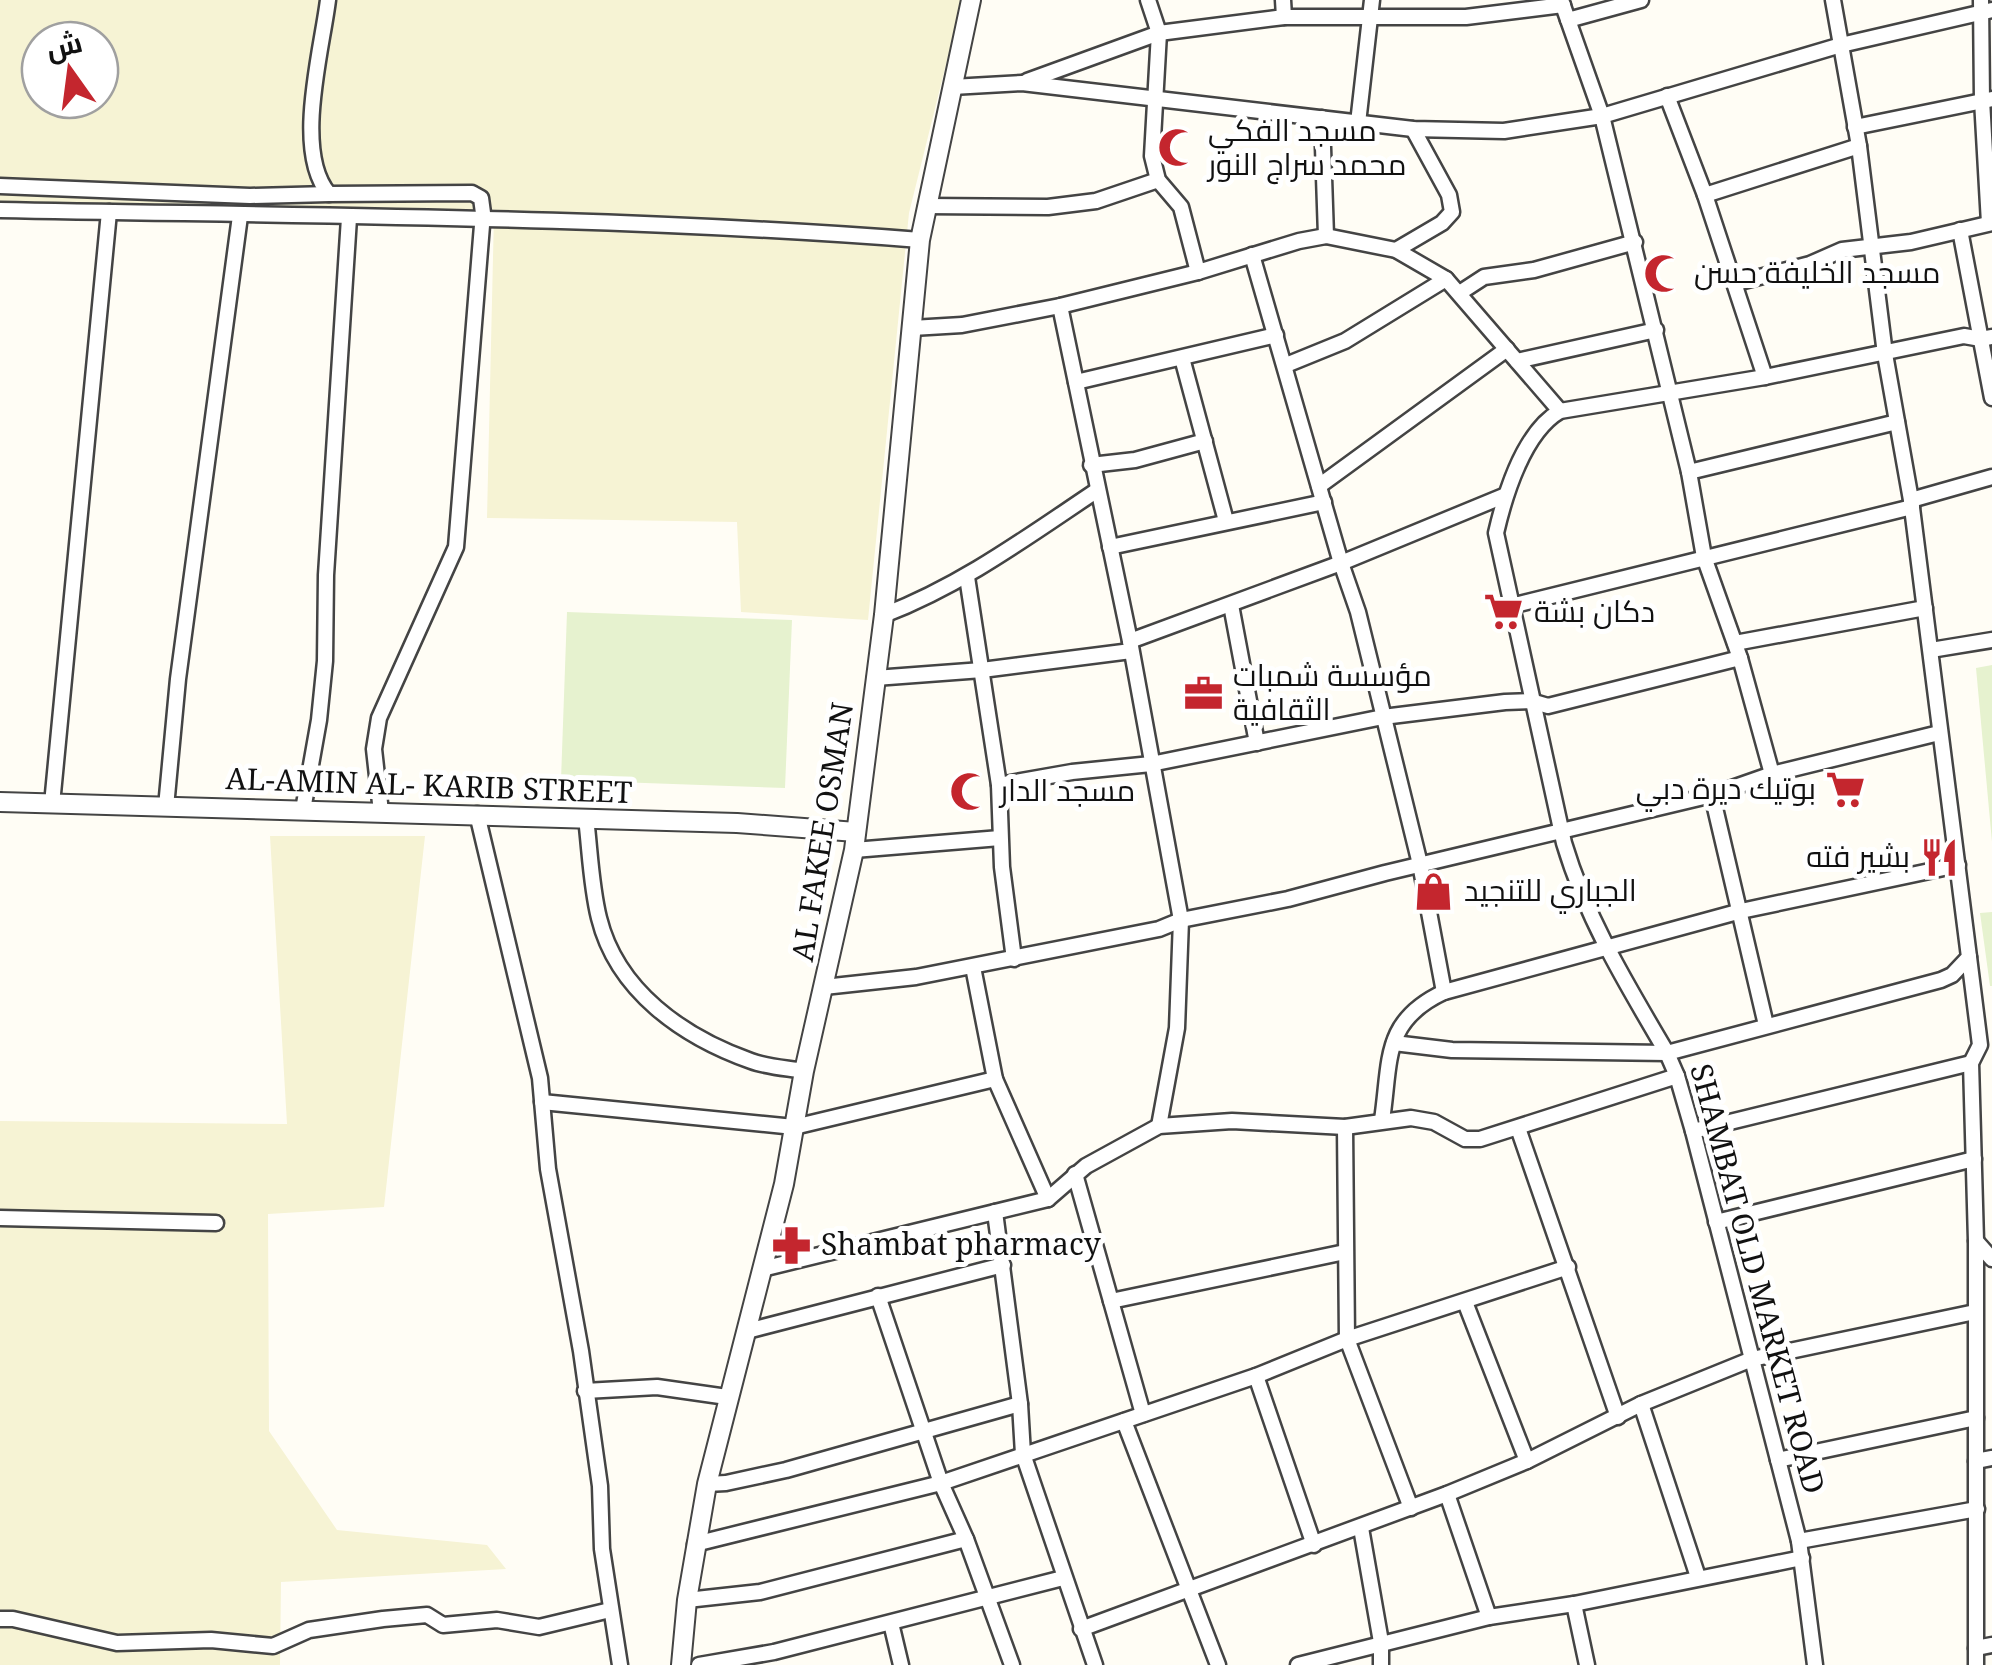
<svg xmlns="http://www.w3.org/2000/svg" width="1992" height="1665" viewBox="0 0 1992 1665" font-family="'Noto Serif',Cairo,serif">
<rect width="100%" height="100%" fill="#fffdf5"/>
<!-- farmland -->
<g fill="#f6f3d4" fill-rule="evenodd">
<path d="M0,0H962L909,213L868,620L741,612L737,522L487,518L494,214L0,208ZM40,40H100V100H40Z"/>
<path d="M270,836H425L384,1207L268,1214L269,1431L337,1530L487,1545L506,1569L281,1582L280,1665H0V1121L287,1124Z"/>
</g>
<!-- pitch -->
<g fill="#e6f2cf">
<path d="M567,612L792,620L785,788L561,780Z"/>
<path d="M1992,665V842L1976,668Z"/>
<path d="M1992,912V986H1990L1980,913Z"/>
</g>
<g fill="none" stroke-linecap="round" stroke-linejoin="round">
<defs>
<g id="minor">
<path d="M328,0C322,50 293,152 329,194L472,193L481,198L483,213L456,547L379,718L374,749L381,812"/>
<path d="M1148,0L1159,33L1152,156L1158,180L1181,207L1198,272"/>
<path d="M1283,0L1284,17"/>
<path d="M1561,0L1602,116L1689,472L1704,557L1740,658L1772,774"/>
<path d="M1981,0L1982,100L1989,223"/>
<path d="M1568,20L1641,0"/>
<path d="M1027,81L1159,33L1284,17H1466L1563,5"/>
<path d="M952,87L1022,83L1413,129L1504,131L1602,116L1841,45L1992,10"/>
<path d="M1667,96L1705,195L1765,377"/>
<path d="M1322,118L1326,236"/>
<path d="M1358,123L1372,0"/>
<path d="M1855,127L1992,99"/>
<path d="M0,186L250,196L329,194"/>
<path d="M1705,195L1859,146"/>
<path d="M926,206L1048,207L1096,201L1158,180"/>
<path d="M0,210C307,216 615,216 920,240"/>
<path d="M1960,230L1992,398"/>
<path d="M1396,250L1442,223L1452,212L1449,195L1413,129"/>
<path d="M1252,255L1341,563L1358,612L1420,864L1444,992"/>
<path d="M1736,283L1810,264L1842,250L1911,242L1992,223"/>
<path d="M1461,292L1484,277L1534,270L1635,242"/>
<path d="M1060,306L1130,641L1181,920L1177,1028L1159,1126"/>
<path d="M912,328L962,325L1060,306L1198,272L1299,241L1326,236L1396,250L1446,279L1560,411"/>
<path d="M1182,358L1226,521"/>
<path d="M1517,361L1656,330"/>
<path d="M1286,365L1345,341L1446,279"/>
<path d="M1076,382L1276,335"/>
<path d="M1091,465L1135,460L1205,441"/>
<path d="M1689,472L1897,422"/>
<path d="M1319,486L1507,349"/>
<path d="M1911,500L1992,477"/>
<path d="M1110,547L1324,502"/>
<path d="M967,577L999,785L1002,867L1014,959"/>
<path d="M1231,605L1257,743"/>
<path d="M1511,606L1912,507"/>
<path d="M884,615C962,585 1027,537 1096,491"/>
<path d="M1130,641L1341,563L1506,495"/>
<path d="M1735,643L1925,608"/>
<path d="M1931,650L1992,640"/>
<path d="M875,678L982,670L1131,651"/>
<path d="M999,785L1072,772L1151,764L1383,717L1505,702L1531,701L1548,706L1740,658"/>
<path d="M1712,795L1766,1025"/>
<path d="M52,804L109,212"/>
<path d="M166,807L178,679L240,216"/>
<path d="M303,810L319,720L325,661L326,575L349,218"/>
<path d="M477,814L540,1078L548,1169L581,1351L600,1486L602,1549L620,1665"/>
<path d="M586,818C590,851 591,886 599,918C617,991 683,1037 751,1061C767,1067 787,1068 804,1071"/>
<path d="M854,850L1000,838"/>
<path d="M1969,957L1980,1045L1971,1063L1976,1241V1665"/>
<path d="M973,967L995,1079L1048,1199"/>
<path d="M824,987L916,977L1159,929L1181,920L1288,899L1385,873L1712,795L1772,774L1939,733"/>
<path d="M1394,1043L1452,1050L1667,1053"/>
<path d="M1667,1053C1627,985 1587,920 1564,843L1496,533C1505,494 1524,432 1560,411L1765,377L1964,336L1981,339L1992,337"/>
<path d="M542,1102L794,1127L995,1079"/>
<path d="M1382,1120C1391,1060 1382,1021 1444,992L1741,911L1958,865"/>
<path d="M1345,1127L1347,1339L1411,1508"/>
<path d="M1518,1128L1618,1417"/>
<path d="M1693,1131L1971,1063"/>
<path d="M1075,1174L1143,1414"/>
<path d="M995,1212L1020,1404L1023,1454L1095,1665"/>
<path d="M0,1218L216,1223"/>
<path d="M1716,1222L1974,1159"/>
<path d="M1976,1241L1992,1259"/>
<path d="M762,1269L1048,1199L1086,1166L1159,1126L1232,1121L1345,1127L1411,1118L1434,1122L1465,1139H1480L1677,1076"/>
<path d="M878,1296L941,1483L966,1539L1012,1665"/>
<path d="M1111,1301L1345,1252"/>
<path d="M1465,1302L1527,1461"/>
<path d="M747,1331L1003,1265"/>
<path d="M1256,1376L1314,1545"/>
<path d="M585,1391L657,1387L727,1397"/>
<path d="M1641,1404L1698,1577"/>
<path d="M1124,1421L1218,1665"/>
<path d="M1778,1460L1976,1418"/>
<path d="M1976,1461L1992,1458"/>
<path d="M707,1484L726,1483L786,1470L1020,1404"/>
<path d="M1447,1494L1489,1617"/>
<path d="M1361,1528L1381,1642V1665"/>
<path d="M1799,1541L1977,1509"/>
<path d="M695,1544L941,1483L1256,1376L1347,1339L1568,1267"/>
<path d="M687,1600L760,1592L966,1539"/>
<path d="M1574,1604L1587,1665"/>
<path d="M0,1619H13L117,1643L211,1640L273,1646L309,1630L383,1619L427,1615L443,1625L497,1620L539,1627L610,1610"/>
<path d="M891,1623L901,1665"/>
<path d="M1081,1629L1447,1494L1527,1461L1641,1404L1752,1359L1975,1312"/>
<path d="M1976,1648L1992,1645"/>
<path d="M699,1665L774,1652L1063,1578"/>
<path d="M1298,1665L1489,1617L1574,1604L1802,1558"/>
<path d="M1815,1665L1799,1541L1693,1131L1677,1076L1667,1053L1941,980L1952,975L1969,957L1911,500L1885,354L1859,146L1833,0"/>
</g>
<g id="tertiary">
<path d="M0,802L737,823L856,832"/>
<path d="M681,1665L687,1600L707,1484L784,1184L804,1071L854,850L884,615L920,240L971,0"/>
</g>
</defs>
<!-- minor casing -->
<use href="#minor" stroke="#444" stroke-width="19"/>
<!-- tertiary casing -->
<use href="#tertiary" stroke="#444" stroke-width="22"/>
<!-- minor -->
<use href="#minor" stroke="#fff" stroke-width="14"/>
<!-- tertiary -->
<use href="#tertiary" stroke="#fff" stroke-width="18"/>
</g>
<!-- icons -->
<defs>
<symbol id="mosque-bare" viewBox="-9 -9 18 18"><path d="M3.5-4.9A6 6 0 1 0 3.5 4.9A5 5 0 1 1 3.5-4.9Z" fill="#c4262e" stroke="#fff" stroke-width="2.5" paint-order="stroke"/></symbol>
<symbol id="supermarket-bare" viewBox="-9 -9 18 18"><path d="M-6-5.5h2.5l.6 2H6L4.5 2H-2.5L-4.4-4H-6ZM-1.5 3.2a1.3 1.3 0 1 0 .1 0ZM3 3.2a1.3 1.3 0 1 0 .1 0Z" fill="#c4262e" stroke="#fff" stroke-width="2.5" paint-order="stroke"/></symbol>
<symbol id="office-bare" viewBox="-9 -9 18 18"><path d="M-6-3h4V-5.5h4V-3h4V5H-6ZM-1-4.5V-3h2v-1.5ZM-6 0V1H6V0Z" fill="#c4262e" stroke="#fff" stroke-width="2.5" paint-order="stroke"/></symbol>
<symbol id="restaurant-bare" viewBox="-9 -9 18 18"><path d="M-5-6h1v4h1v-4h1v4h1v-4h1v5L-1.5 .5V6h-2V.5L-5-1ZM5-6V6H3V1.5H1.5Q1.5-4 5-6Z" fill="#c4262e" stroke="#fff" stroke-width="2.5" paint-order="stroke"/></symbol>
<symbol id="shop-bare" viewBox="-9 -9 18 18"><path d="M-5-2.5h2.3a2.7 3.5 0 0 1 5.4 0H5L5.5 6h-11ZM-1.5-2.5h3a1.5 2.3 0 0 0-3 0Z" fill="#c4262e" stroke="#fff" stroke-width="2.5" paint-order="stroke"/></symbol>
<symbol id="pharmacy-bare" viewBox="-9 -9 18 18"><path d="M-2-6h4v4h4v4h-4v4h-4v-4h-4v-4h4Z" fill="#c4262e" stroke="#fff" stroke-width="2.5" paint-order="stroke"/></symbol>
</defs>
<g fill-rule="evenodd">
<use href="#mosque-bare" x="1150" y="120" width="55" height="55"/>
<use href="#mosque-bare" x="1636" y="246" width="55" height="55"/>
<use href="#supermarket-bare" x="1476" y="584" width="55" height="55"/>
<use href="#office-bare" x="1176" y="666" width="55" height="55"/>
<use href="#supermarket-bare" x="1818" y="762" width="55" height="55"/>
<use href="#mosque-bare" x="942" y="764" width="55" height="55"/>
<use href="#restaurant-bare" x="1912" y="830" width="55" height="55"/>
<use href="#shop-bare" x="1406" y="864" width="55" height="55"/>
<use href="#pharmacy-bare" x="764" y="1218" width="55" height="55"/>
</g>
<g text-anchor="middle" stroke-width="10" stroke-linejoin="round" paint-order="stroke">
<!-- poi labels -->
<g font-size="30" fill="#111" stroke="#fff" text-anchor="start">
<text x="1208" y="141">مسجد الفكي<tspan x="1208" dy="34">محمد سراج النور</tspan></text>
<text x="1694" y="283">مسجد الخليفة حسن</text>
<text x="1534" y="622">دكان بشة</text>
<text x="1233" y="686">مؤسسة شمبات<tspan x="1233" dy="34">الثقافية</tspan></text>
<text x="1816" y="799" text-anchor="end">بوتيك ديرة دبي</text>
<text x="1000" y="801">مسجد الدار</text>
<text x="1910" y="867" text-anchor="end">بشير فته</text>
<text x="1464" y="901">الجباري للتنجيد</text>
<text x="821" y="1255">Shambat pharmacy</text>
</g>
<!-- street labels -->
<g font-size="30" fill="#111" stroke="#fff">
<text transform="translate(429 786) rotate(2)" y="10">AL-AMIN AL- KARIB STREET</text>
<text transform="translate(823 832) rotate(-81)" y="10">AL FAKEE OSMAN</text>
<text transform="translate(1757 1279) rotate(75)" y="10">SHAMBAT OLD MARKET ROAD</text>
</g>
</g>
<!-- north arrow -->
<g transform="translate(70 70) rotate(346)"><circle r="48" fill="#ffffff" stroke="#a0a0a0" stroke-width="2.5"/>
<path d="M0-8L18 38L0 25L-18 38Z" fill="#c4262e"/>
<text y="-15" font-size="28" font-weight="bold" text-anchor="middle" fill="#111111">ش</text>
</g>
</svg>
